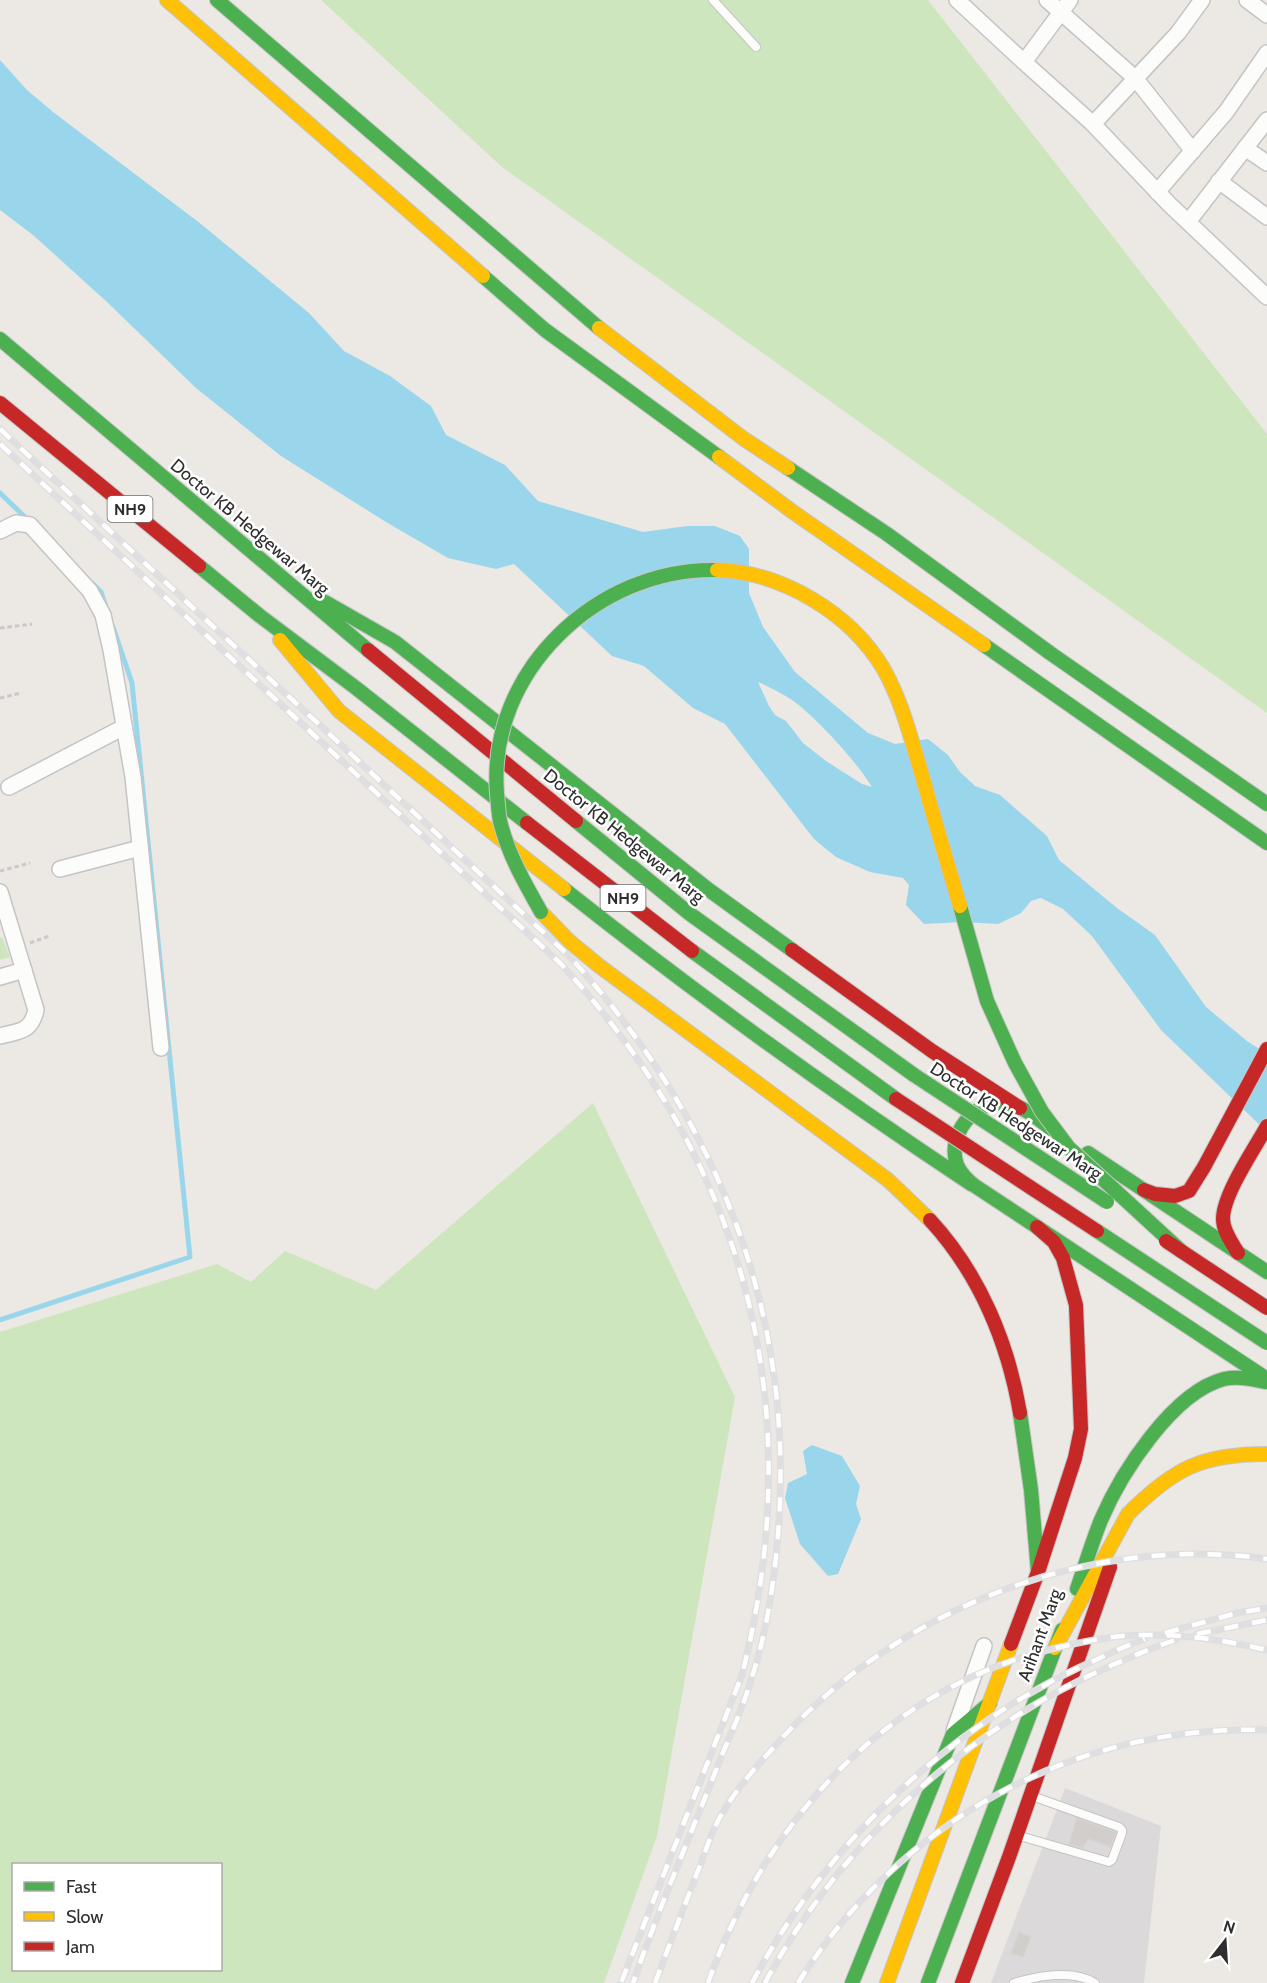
<svg xmlns="http://www.w3.org/2000/svg" width="1267" height="1983" viewBox="0 0 1267 1983" font-family="Cabin,sans-serif">
<rect width="100%" height="100%" fill="#ece8e4"/>
<!-- industrial -->
<path fill="#dcd9db" d="M1065,1788L1161,1826L1144,1983H991Z"/>
<!-- green -->
<g fill="#cee6be" fill-rule="evenodd">
<path d="M321,0H928L1267,434V713L502,167Z"/>
<path d="M2,937L10,957L0,960V938Z"/>
<path d="M593,1103L735,1397L657,1836L604,1983H0V1332L217,1264L251,1282L285,1251L376,1290ZM14,1864H220V1970H14Z"/>
</g>
<!-- water -->
<g fill="#99d6ec" fill-rule="evenodd">
<path d="M0,60L27,90L53,112L201,224L309,313L344,351L390,376L431,406L446,435L505,465L538,501L643,532L687,526H715L740,536L749,549V593L763,627L795,672L868,733L895,744L928,739L948,755L960,772L975,786L1000,795L1047,836L1059,860L1117,908L1155,935L1206,1007L1247,1041L1267,1054V1132L1161,1030L1092,936L1063,909L1041,898L1031,901L1021,913L998,924L962,922L924,924L906,905L909,885L903,878L870,872L836,857L814,839L725,724L693,708L644,666L612,656L514,564L496,569L448,558L386,522L281,456L196,388L107,302L33,235L0,210ZM758,682C770,687 781,693 792,700C816,717 857,762 872,787L862,784L826,761L803,743L786,721L775,715L769,706Z"/>
<path d="M812,1445L842,1456L860,1486L856,1504L861,1519L838,1574L828,1576L800,1544L785,1498L788,1483L807,1474L803,1451Z"/>
</g>
<g fill="none" stroke-linecap="round" stroke-linejoin="round">
<!-- stream -->
<g stroke="#99d6ec" stroke-width="5">
<path d="M0,493L29,521"/>
<path d="M93,584L101,592L106,607"/>
<path d="M0,1320L190,1257L132,683L113,627"/>
</g>
</g>
<!-- building -->
<g fill="#d1cecb" stroke="#d7d4d0" stroke-width="1.5">
<path d="M1077,1818L1116,1832L1111,1847L1088,1839L1083,1848L1069,1844Z"/>
<path d="M1019,1932L1031,1937L1023,1957L1011,1953Z"/>
</g>
<g fill="none" stroke-linecap="round" stroke-linejoin="round">
<defs>
<g id="lane">
<path d="M713,0L756,47"/>
<path d="M1020,1836L1109,1862L1112,1860L1122,1833V1830L1119,1827L1032,1796"/>
<path d="M1014,1983C1037,1976 1073,1969 1095,1983"/>
</g>
<g id="street">
<path d="M957,0L1024,62L1070,0"/>
<path d="M1047,0L1135,78L1193,151"/>
<path d="M1247,0L1267,15"/>
<path d="M1024,62L1093,124L1169,204L1267,297"/>
<path d="M1093,124L1178,33L1202,0"/>
<path d="M1245,148L1267,163"/>
<path d="M1219,181L1267,217"/>
<path d="M1157,192L1226,112L1267,53"/>
<path d="M1188,222L1267,120"/>
<path d="M0,531L16,523L30,525L90,591L103,615L111,650L133,777L161,1048"/>
<path d="M9,787L124,727"/>
<path d="M60,869L140,848"/>
<path d="M0,892L36,1010C31,1032 20,1031 0,1036"/>
<path d="M0,977L24,970"/>
<path d="M954,1731L984,1646"/>
</g>
<g id="fast">
<path d="M217,0L599,328"/>
<path d="M483,276L545,330L719,457"/>
<path d="M0,339L368,650"/>
<path d="M788,468L887,534L1050,653L1267,804"/>
<path d="M199,566L260,616L356,688L527,823"/>
<path d="M325,602L395,642L709,890L792,950"/>
<path d="M984,645L1267,843"/>
<path d="M576,821L690,914L914,1075"/>
<path d="M564,889C695,993 831,1091 971,1184"/>
<path d="M692,951L896,1099"/>
<path d="M1051,1129C1038,1119 1024,1106 1007,1104C975,1098 946,1135 957,1165C961,1174 967,1180 975,1186L1267,1379"/>
<path d="M1088,1153L1267,1272"/>
<path d="M1020,1413L1031,1490L1038,1572"/>
<path d="M1077,1589C1085,1566 1092,1542 1101,1520C1121,1473 1173,1392 1224,1379C1238,1376 1252,1379 1265,1382"/>
<path d="M852,1983L953,1734L990,1703"/>
<path d="M928,1983L1062,1630"/>
</g>
<g id="slow">
<path d="M167,0L483,276"/>
<path d="M599,328L744,439L788,468"/>
<path d="M719,457L793,512L984,645"/>
<path d="M280,640L339,711L564,889"/>
<path d="M541,912L569,941L598,965L888,1180L930,1220"/>
<path d="M1055,1648L1128,1514C1174,1468 1202,1454 1267,1454"/>
<path d="M887,1983L1011,1644"/>
</g>
<g id="jam">
<path d="M0,403L199,566"/>
<path d="M368,650L576,821"/>
<path d="M527,823L692,951"/>
<path d="M792,950L932,1051L1020,1108"/>
<path d="M1144,1190L1155,1194L1175,1196L1189,1191L1204,1167L1267,1049"/>
<path d="M930,1220C979,1273 1008,1342 1020,1413"/>
<path d="M1238,1253C1232,1243 1223,1231 1223,1219C1223,1194 1255,1148 1267,1126"/>
<path d="M1011,1644L1038,1572L1075,1458L1081,1429L1076,1305L1063,1258L1054,1242L1037,1227"/>
<path d="M962,1983L1009,1857L1110,1567"/>
</g>
</defs>
<!-- lane casing -->
<use href="#lane" stroke="#c5c4c5" stroke-width="10"/>
<!-- street casing -->
<use href="#street" stroke="#c5c4c5" stroke-width="18"/>
<!-- fast casing -->
<use href="#fast" stroke="#c5c4c5" stroke-width="16"/>
<!-- slow casing -->
<use href="#slow" stroke="#c5c4c5" stroke-width="16"/>
<!-- jam casing -->
<use href="#jam" stroke="#c5c4c5" stroke-width="16"/>
<!-- path -->
<g stroke="#c9c9c8" stroke-width="3" stroke-dasharray="4.5 3" stroke-linecap="butt">
<path d="M0,628L32,624"/>
<path d="M0,698L21,693"/>
<path d="M0,871L30,863"/>
<path d="M30,943L49,936"/>
</g>
<!-- lane -->
<use href="#lane" stroke="#fcfcfb" stroke-width="8"/>
<!-- street -->
<use href="#street" stroke="#fcfcfb" stroke-width="15"/>
<!-- fast -->
<use href="#fast" stroke="#4caf50" stroke-width="14"/>
<!-- slow -->
<use href="#slow" stroke="#ffc107" stroke-width="14"/>
<!-- jam -->
<use href="#jam" stroke="#c62828" stroke-width="14"/>
<defs>
<g id="rail">
<path d="M0,429L569,956C717,1117 796,1314 778,1535C774,1583 767,1631 752,1677C744,1705 731,1733 720,1760C691,1834 659,1908 633,1983"/>
<path d="M0,444L561,964C747,1166 810,1408 742,1675L621,1983"/>
<path d="M1165,1633L1237,1613L1267,1608"/>
<path d="M1197,1634L1267,1620"/>
<path d="M655,1983C669,1946 683,1910 697,1873C704,1857 709,1838 717,1823C731,1795 754,1769 774,1747C894,1611 1086,1533 1267,1559"/>
<path d="M708,1983C765,1822 885,1688 1056,1648C1085,1641 1115,1635 1145,1635C1186,1634 1228,1641 1267,1650"/>
<path d="M752,1983C824,1848 940,1734 1078,1668C1100,1658 1122,1647 1145,1639"/>
<path d="M765,1983C840,1843 964,1731 1108,1667C1131,1657 1153,1647 1176,1640"/>
<path d="M798,1983C900,1821 1075,1724 1267,1730"/>
</g>
</defs>
<!-- rail casing -->
<use href="#rail" stroke="#dfdfe1" stroke-width="7"/>
<!-- rail -->
<use href="#rail" stroke="#fff" stroke-width="4.5" stroke-dasharray="14" stroke-linecap="butt"/>
<defs>
<g id="fast-bridge">
<path d="M960,906L987,1001L1015,1063L1042,1112L1069,1148L1181,1251"/>
<path d="M541,912C524,882 508,854 500,821C498,812 498,802 497,793C487,672 598,567 717,570"/>
<path d="M914,1075L1107,1202"/>
<path d="M1097,1231L1267,1343"/>
</g>
<path id="slow-bridge" d="M717,570C782,572 850,613 883,668C902,701 911,739 922,775C934,819 947,862 960,906"/>
<g id="jam-bridge">
<path d="M896,1099L1097,1231"/>
<path d="M1166,1241L1267,1308"/>
</g>
</defs>
<!-- fast-bridge casing -->
<use href="#fast-bridge" stroke="#c6c5c4" stroke-width="16" stroke-linecap="butt"/>
<!-- slow-bridge casing -->
<use href="#slow-bridge" stroke="#c6c5c4" stroke-width="16" stroke-linecap="butt"/>
<!-- jam-bridge casing -->
<use href="#jam-bridge" stroke="#c6c5c4" stroke-width="16" stroke-linecap="butt"/>
<!-- fast-bridge -->
<use href="#fast-bridge" stroke="#4caf50" stroke-width="14"/>
<!-- slow-bridge -->
<use href="#slow-bridge" stroke="#ffc107" stroke-width="14"/>
<!-- jam-bridge -->
<use href="#jam-bridge" stroke="#c62828" stroke-width="14"/>
</g>
<g text-anchor="middle" stroke-width="5" stroke-linejoin="round" paint-order="stroke">
<!-- shield labels -->
<g fill="#fff" stroke="#6d6d6d" stroke-width="1.5">
<rect x="107.5" y="496" width="45" height="26" rx="4.5"/>
<rect x="600.5" y="885" width="45" height="26" rx="4.5"/>
</g>
<g font-size="16" font-weight="bold" fill="#2e2e2e">
<text x="130" y="515">NH9</text>
<text x="623" y="904">NH9</text>
</g>
<!-- street labels -->
<g font-size="18" fill="#2e2e2e" stroke="#fff">
<text transform="translate(250 527) rotate(40)" y="6">Doctor KB Hedgewar Marg</text>
<text transform="translate(624 836) rotate(39)" y="6">Doctor KB Hedgewar Marg</text>
<text transform="translate(1016 1121) rotate(33)" y="6">Doctor KB Hedgewar Marg</text>
<text transform="translate(1040 1635) rotate(-70)" y="6">Arihant Marg</text>
</g>
</g>
<!-- legend -->
<rect x="12" y="1863" width="210" height="108" fill="#ffffff" stroke="#ababab" stroke-width="1.5"/>
<rect x="24" y="1882" width="30" height="9" fill="#4caf50" stroke="#ababab" stroke-width="1.5"/>
<text x="66" y="1893" font-size="18" fill="#2e2e2e">Fast</text>
<rect x="24" y="1912" width="30" height="9" fill="#ffc107" stroke="#ababab" stroke-width="1.5"/>
<text x="66" y="1923" font-size="18" fill="#2e2e2e">Slow</text>
<rect x="24" y="1942" width="30" height="9" fill="#c62828" stroke="#ababab" stroke-width="1.5"/>
<text x="66" y="1953" font-size="18" fill="#2e2e2e">Jam</text>
<!-- north arrow -->
<g transform="translate(1225 1941) rotate(17)" stroke="#ffffff" stroke-width="4.5" paint-order="stroke">
<path d="M0-4.5L10 22L0 15L-10 22Z" fill="#2e2e2e"/>
<text y="-9" font-size="16" font-weight="bold" text-anchor="middle" fill="#2e2e2e">N</text>
</g>
</svg>
